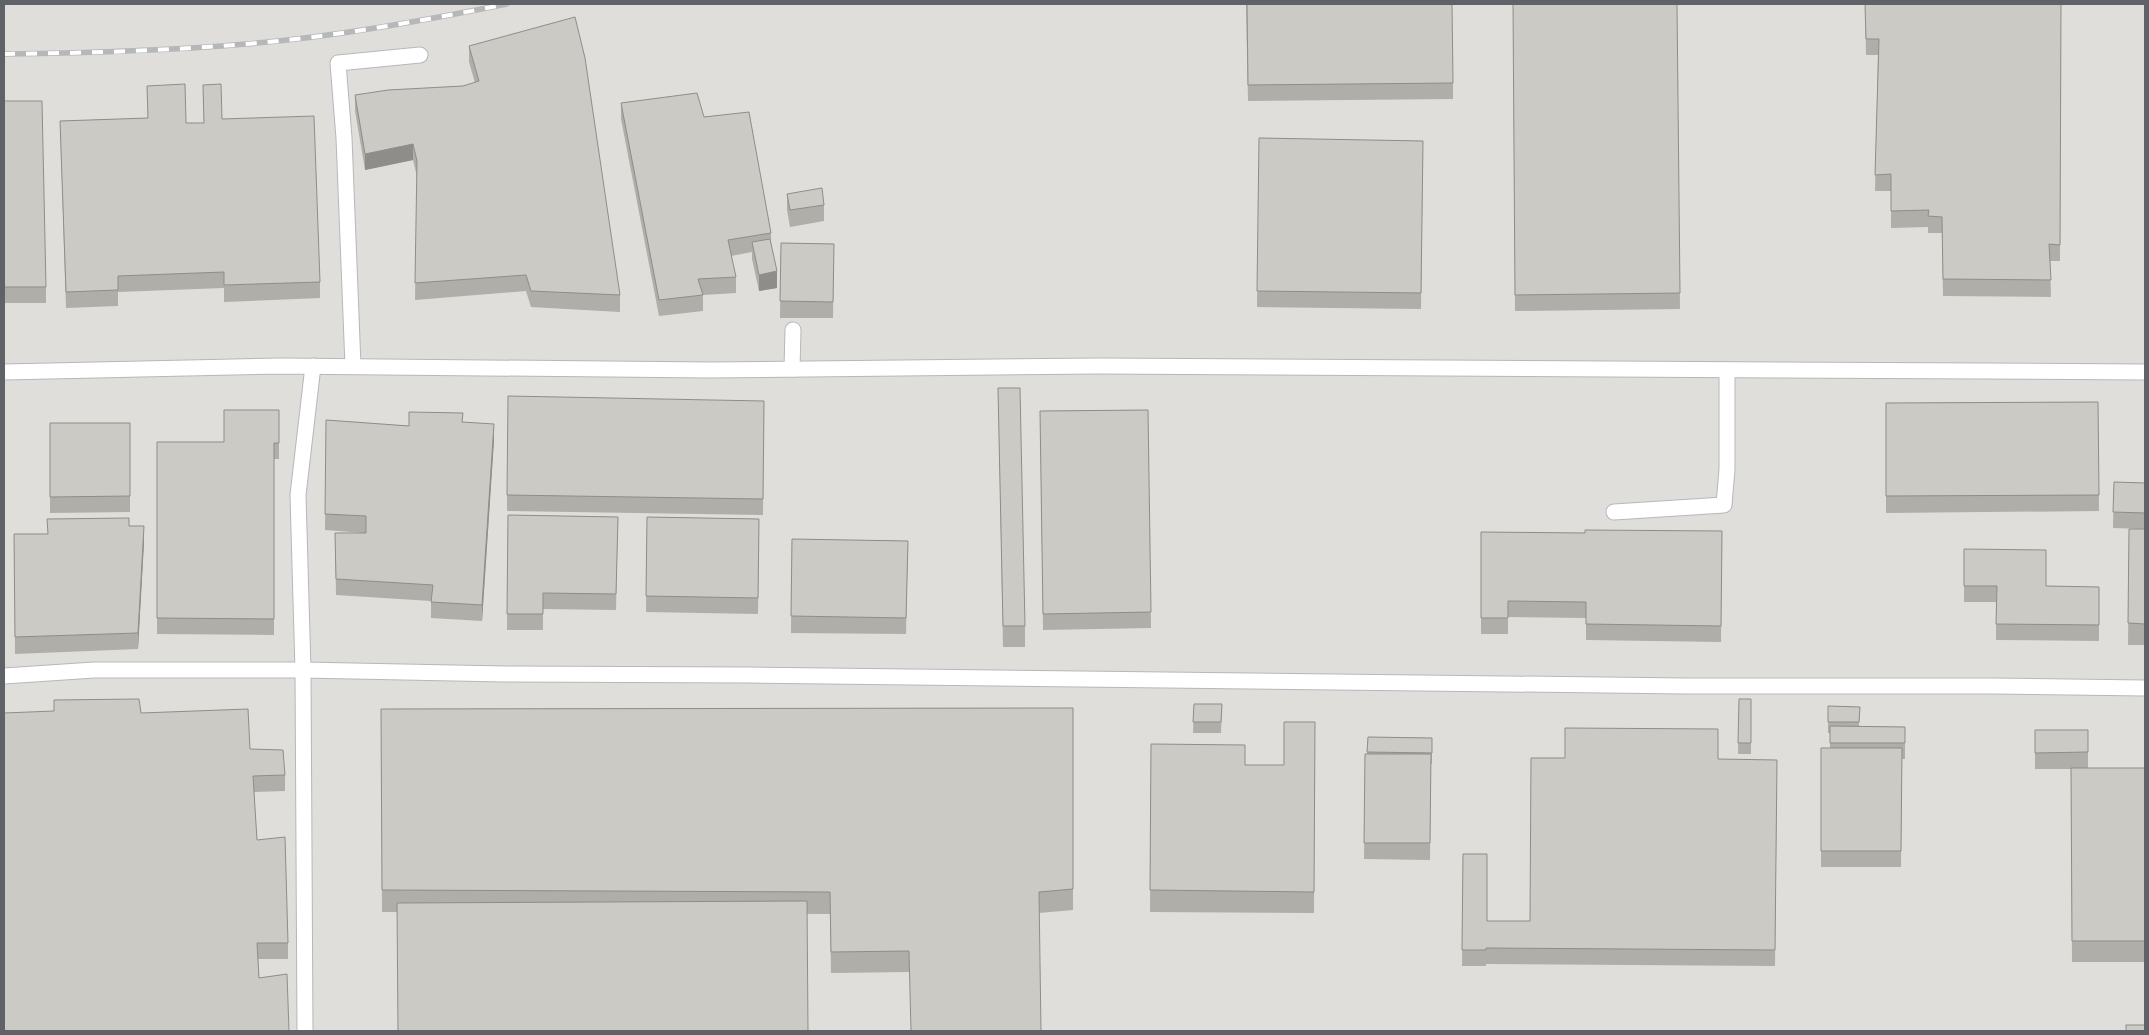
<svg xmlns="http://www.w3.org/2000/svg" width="2149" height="1035" viewBox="0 0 2149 1035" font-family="'Roboto Condensed',sans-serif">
<rect width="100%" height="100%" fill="#f1efe8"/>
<!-- industrial -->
<rect fill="#e0deda" x="4" y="4" width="2141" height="1027"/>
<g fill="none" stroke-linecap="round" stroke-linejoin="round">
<defs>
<g id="street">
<path d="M353,366L344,138L338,63L420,55"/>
<path d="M792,369L793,330"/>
<path d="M4,372L282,366L709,370L1099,366L2145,372"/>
<path d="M1614,512L1724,505L1727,469V370"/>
<path d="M4,676L94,670H303L504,674L748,675L1685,686H1993L2145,688"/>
<path d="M305,1031L303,670L298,495L313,366"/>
</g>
</defs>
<!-- street casing -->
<use href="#street" stroke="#b5b8bc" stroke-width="17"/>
<!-- street -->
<use href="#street" stroke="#fff" stroke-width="15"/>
<defs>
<path id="rail" d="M4,54C85,53 165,51 246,44C333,37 421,21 507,4"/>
</defs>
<!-- rail casing -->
<use href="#rail" stroke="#b6b7b8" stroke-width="5.5"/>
<!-- rail -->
<use href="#rail" stroke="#fff" stroke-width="4" stroke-dasharray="11" stroke-linecap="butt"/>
</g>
<!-- wall -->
<g fill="#afaea9">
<path d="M1246,4L1453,83V99L1248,101Z"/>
<path d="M1513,4H1677L1680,309L1515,311Z"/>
<path d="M1865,4H2061L2060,261H2050L2051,297L1943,296L1942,233H1928V227L1891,228V191H1875L1878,55H1866Z"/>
<path d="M469,46L620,295V312L531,307L526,291L415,300L417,177L413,160L365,170L355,111V95L463,86L475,83L469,62Z"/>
<path d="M203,85L222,119L320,282V298L224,302V288L118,292V306L66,308L60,121L148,118L147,86L186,123H204Z"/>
<path d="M4,101L46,287V303H4Z"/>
<path d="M621,103L704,117L771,233V242L777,288L759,291L752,259V252L731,256L736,277V293L703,295V311L659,316L621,119Z"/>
<path d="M1259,138L1423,141L1421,309L1257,307Z"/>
<path d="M787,194L824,205V221L790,227L787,210Z"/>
<path d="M781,243L834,244L833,318H780Z"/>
<path d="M998,388L1025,626V647H1003Z"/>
<path d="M764,401L763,515L507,511V495Z"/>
<path d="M2098,402L2099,511L1886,513V403Z"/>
<path d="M279,410V459H274V635L157,634V442H224Z"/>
<path d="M1148,410L1151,628L1043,630L1040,411Z"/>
<path d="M326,420L409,426L463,422L494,440L482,621L431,618V601L336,595L335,533H364L325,530Z"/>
<path d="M50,423H130V512L50,513Z"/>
<path d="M2114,482L2145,483V529L2113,528Z"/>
<path d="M508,515L618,517L616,610L543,609V630H507Z"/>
<path d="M647,517L759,519L758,614L646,612Z"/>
<path d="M129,526L144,542L138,649L15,654L14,534H47Z"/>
<path d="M2129,529H2145V645H2128Z"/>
<path d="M1722,531L1721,642L1586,640V618L1508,617V634H1481V532L1585,533Z"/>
<path d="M792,539L908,541L906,634L791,633Z"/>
<path d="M1964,549L2046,586L2099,587V641L1996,640V602H1964Z"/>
<path d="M1739,699H1751V754H1738Z"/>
<path d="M1194,704H1222L1221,733H1193Z"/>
<path d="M1828,706L1860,707L1859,726L1905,727V759H1902L1901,867H1821V748H1830V733H1828Z"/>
<path d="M1073,708V910L1039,913L909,972L831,973L830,914L382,912L381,709Z"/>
<path d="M141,713L250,749L285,775V791L254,792L257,840L288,943V959H258L259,978L4,1031Z"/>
<path d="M1315,722L1314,913L1150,912L1151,744L1245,765H1284Z"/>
<path d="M2035,730H2088V768H2145V962H2072L2071,769H2035Z"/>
<path d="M1368,737L1432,738V764H1431L1430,860L1364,859L1365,754H1367Z"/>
<path d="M1565,758L1777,760L1775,966L1486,964V966H1462L1463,854L1487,921H1530Z"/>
</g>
<!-- shaded-wall -->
<g fill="#8f8d8a">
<path d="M413,144V160L365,170V154Z"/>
<path d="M777,271V288L759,291V275Z"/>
<path d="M494,424V440L482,621V605Z"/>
<path d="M144,526V542L138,649V633Z"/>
</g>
<!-- building -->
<g fill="#cccac5" stroke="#8f8d8a">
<path d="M1247,4H1452L1453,83L1248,85Z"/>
<path d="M1513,4H1677L1680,293L1515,295Z"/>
<path d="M1865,4H2061L2060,245L2049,244L2051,280L1943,279L1942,217L1928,216L1929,210L1891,211V174L1875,175L1879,39H1866Z"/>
<path d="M575,17L585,58L620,295L531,291L526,275L415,283L417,161L413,144L365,154L355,95L388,90L463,86L479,81L469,46Z"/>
<path d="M185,84L186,123H204L203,85L221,84L222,119L314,116L320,282L224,285V272L118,276V290L66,292L60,121L148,118L147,86Z"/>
<path d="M697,93L704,117L749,112L771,233L728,240L736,277L698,279L703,295L659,300L621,103Z"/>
<path d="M4,101H42L46,287H4Z"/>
<path d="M1259,138L1423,141L1421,293L1257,291Z"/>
<path d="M822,188L824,205L790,210L787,194Z"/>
<path d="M770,239L777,271L759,275L752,242Z"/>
<path d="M781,243L834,244L833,302L780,301Z"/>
<path d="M998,388H1020L1025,626H1003Z"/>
<path d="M508,396L764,401L763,499L507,495Z"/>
<path d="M2098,402L2099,495L1886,496V403Z"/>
<path d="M224,410H279V443H274V619L157,618V442H224Z"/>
<path d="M1148,410L1151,612L1043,614L1040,411Z"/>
<path d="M409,412L463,413L462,422L494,424L482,605L431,602L433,585L336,579L335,533H366V516L325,514L326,420L409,426Z"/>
<path d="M50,423H130V496L50,497Z"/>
<path d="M2114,482L2145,483V513L2113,512Z"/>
<path d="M508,515L618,517L616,594L543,593V614H507Z"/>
<path d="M647,517L759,519L758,598L646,596Z"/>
<path d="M129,518V526H144L138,633L15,637L14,534H48L47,519Z"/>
<path d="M2129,529H2145V624L2128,623Z"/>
<path d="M1585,530L1722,531L1721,626L1586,624V602L1508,601V618H1481V532L1585,533Z"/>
<path d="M792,539L908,541L906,618L791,616Z"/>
<path d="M1964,549L2046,550V586L2099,587V625L1996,624L1997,586H1964Z"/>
<path d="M139,699L141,713L248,709L250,749L283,750L285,775L253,776L257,840L285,837L288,943H257L259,978L287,974L289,1031H4V713L54,711V700Z"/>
<path d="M1739,699H1751V743H1738Z"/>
<path d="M1194,704H1222L1221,722H1193Z"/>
<path d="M1828,706L1860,707L1859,722H1828Z"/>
<path d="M1073,708V889L1039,892L1041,1031H911L909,951L831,952L830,892L382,890L381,709Z"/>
<path d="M1284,722H1315L1314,892L1150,890L1151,744L1245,745V765H1284Z"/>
<path d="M1830,726L1905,727V743H1830Z"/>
<path d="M1565,728L1718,729V759L1777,760L1775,950L1486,948V950H1462L1463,854H1487V921H1530L1531,758H1565Z"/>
<path d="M2035,730H2088V752L2035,753Z"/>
<path d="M1368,737L1432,738V753L1367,752Z"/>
<path d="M1821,748H1902L1901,851H1821Z"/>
<path d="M1365,754H1431L1430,843H1364Z"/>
<path d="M2071,768H2145V941H2072Z"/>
<path d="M807,901L808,1031H398L397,903Z"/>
<rect x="2126" y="1025" width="19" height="6"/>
</g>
<!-- border -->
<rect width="2149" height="1035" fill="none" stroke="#5f6368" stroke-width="10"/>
</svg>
